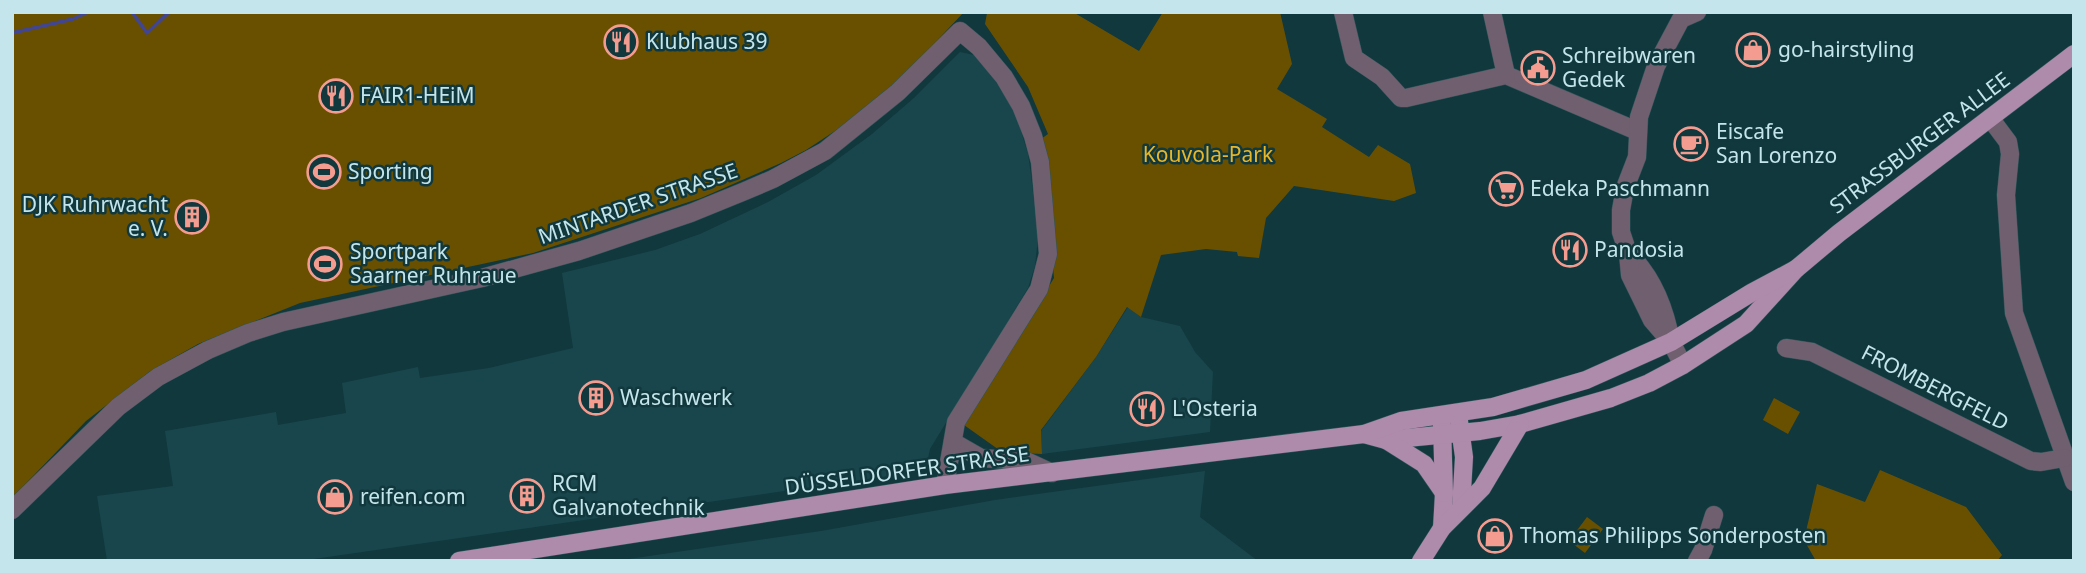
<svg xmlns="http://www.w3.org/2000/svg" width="2086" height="573" viewBox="0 0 2086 573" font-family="'Noto Sans',sans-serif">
<rect width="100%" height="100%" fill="#10383d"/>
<!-- built -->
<g fill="#18464c">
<path d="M960,52L974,55L994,79L1011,106L1020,128L1028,154L1031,175L1038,238L1035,266L1028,288L930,449L927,463L917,472L300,561H107L97,496L173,486L165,431L276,412L278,425L346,413L342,383L418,367L420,378L489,368L573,348L562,273L655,250L700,234L768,202L816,175L872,134L915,97Z"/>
<path d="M1128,307L1141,317L1180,326L1195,352L1213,372L1210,432L1042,454L1041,431L1096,357Z"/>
<path d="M1205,471L1200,517L1258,561H615L821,531L995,500Z"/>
</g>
<!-- green -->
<g fill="#695000">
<path d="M12,12H964L898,82L870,108L806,150L781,163L701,198L533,253L300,303L198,344L149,372L86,421L12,498Z"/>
<path d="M1073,12L1139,51L1163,12H1280L1292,64L1277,89L1327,119L1322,127L1369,157L1378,145L1410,164L1416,193L1394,201L1294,186L1266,218L1259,258L1238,256L1237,252L1206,249L1161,255L1141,317L1127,307L1096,357L1041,430L1042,454L1002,452L964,425L1054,278L1041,139L1048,134L1028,87L985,24L987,13Z"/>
<path d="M1774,398L1800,412L1788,434L1763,420Z"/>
<path d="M1880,470L1966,507L2002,555L1997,561H1816L1804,540L1817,484L1865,502Z"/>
<path d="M1587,517L1603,529L1585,553L1569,541Z"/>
</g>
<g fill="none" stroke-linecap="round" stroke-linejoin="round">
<!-- stream -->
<g stroke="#424591" stroke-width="3.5">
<path d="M132,12L147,33L169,12"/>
<path d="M12,33L73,19L88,12"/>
</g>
<defs>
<g id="minor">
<path d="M1343,12L1354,58L1382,77L1401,98H1406L1506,75L1637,131"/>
<path d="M1492,12L1506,75"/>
<path d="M1990,118L2008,142L2010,154L2006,195L2014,313L2074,482"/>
<path d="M1628,253C1653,277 1665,308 1671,342"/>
<path d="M1786,348L1812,352L2031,461L2041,462L2064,458"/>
<path d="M1683,365L1671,342L1652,320L1630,275L1628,253L1621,232V210L1625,188L1637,157L1639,117L1656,66L1681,19L1697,12"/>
<path d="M953,442L981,458L1026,461L1052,473"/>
<path d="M12,510L118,407L158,377L208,350L248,333L283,322L482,278L579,251L691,213L745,191L773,179L825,151L898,92L960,31L979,47L1004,77L1021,106L1033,136L1040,162L1048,254L1039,289L956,422L945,485"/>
<path d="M1697,561L1703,550L1714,515"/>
</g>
<g id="major">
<path d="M1459,421L1464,457L1461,508"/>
<path d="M1442,425L1444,493L1442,528"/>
<path d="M1364,434L1386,440L1480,431L1520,424L1611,398L1649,383L1683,365L1746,324L1796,269L1839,233L2074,54"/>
<path d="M1386,440L1424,464L1444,493"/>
<path d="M459,561L945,485L1364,434L1401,421L1493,407L1586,380L1671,342L1751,293L1796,269"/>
<path d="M1421,561L1442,528L1482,488L1520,424"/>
</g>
</defs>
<!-- minor casing -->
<use href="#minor" stroke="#2d5459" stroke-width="19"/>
<!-- major casing -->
<use href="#major" stroke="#2d5459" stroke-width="19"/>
<!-- minor -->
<use href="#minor" stroke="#705f6f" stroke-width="18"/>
<!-- major -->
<use href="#major" stroke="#ae8aab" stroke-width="18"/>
</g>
<!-- icons -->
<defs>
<symbol id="restaurant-ring" viewBox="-11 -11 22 22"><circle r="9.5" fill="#10383d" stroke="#f59c90" stroke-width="1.5"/><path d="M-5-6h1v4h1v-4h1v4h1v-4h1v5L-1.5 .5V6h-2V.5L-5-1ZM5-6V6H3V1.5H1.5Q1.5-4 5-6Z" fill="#f59c90"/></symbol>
<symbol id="shop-ring" viewBox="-11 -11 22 22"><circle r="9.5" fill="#10383d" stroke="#f59c90" stroke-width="1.5"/><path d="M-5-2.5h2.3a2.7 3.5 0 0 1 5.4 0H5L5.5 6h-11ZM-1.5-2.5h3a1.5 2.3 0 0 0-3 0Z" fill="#f59c90"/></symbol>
<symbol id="civic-ring" viewBox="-11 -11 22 22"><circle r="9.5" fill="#10383d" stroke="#f59c90" stroke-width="1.5"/><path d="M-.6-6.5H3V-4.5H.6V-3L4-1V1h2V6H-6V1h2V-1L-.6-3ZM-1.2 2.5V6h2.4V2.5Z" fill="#f59c90"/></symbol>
<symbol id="cafe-ring" viewBox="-11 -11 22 22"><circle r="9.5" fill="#10383d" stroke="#f59c90" stroke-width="1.5"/><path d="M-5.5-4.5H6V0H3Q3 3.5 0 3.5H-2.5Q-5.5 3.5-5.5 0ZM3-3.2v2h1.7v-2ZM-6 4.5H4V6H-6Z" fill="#f59c90"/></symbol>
<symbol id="stadium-ring" viewBox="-11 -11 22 22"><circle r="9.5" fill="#10383d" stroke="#f59c90" stroke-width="1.5"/><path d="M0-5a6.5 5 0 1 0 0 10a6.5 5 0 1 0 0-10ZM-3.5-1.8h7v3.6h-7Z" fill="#f59c90"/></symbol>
<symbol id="supermarket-ring" viewBox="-11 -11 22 22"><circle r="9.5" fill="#10383d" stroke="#f59c90" stroke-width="1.5"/><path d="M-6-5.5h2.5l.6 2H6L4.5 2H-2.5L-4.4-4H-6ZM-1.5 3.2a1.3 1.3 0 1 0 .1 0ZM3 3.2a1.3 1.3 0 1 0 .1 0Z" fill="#f59c90"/></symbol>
<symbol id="building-ring" viewBox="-11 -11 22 22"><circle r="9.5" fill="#10383d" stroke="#f59c90" stroke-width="1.5"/><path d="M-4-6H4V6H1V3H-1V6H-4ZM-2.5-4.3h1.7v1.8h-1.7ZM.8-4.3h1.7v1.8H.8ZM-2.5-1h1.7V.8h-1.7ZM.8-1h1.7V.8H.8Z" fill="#f59c90"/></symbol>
</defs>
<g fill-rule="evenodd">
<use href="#restaurant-ring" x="602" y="23" width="38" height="38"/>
<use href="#shop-ring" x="1734" y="31" width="38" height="38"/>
<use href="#civic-ring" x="1519" y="49" width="38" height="38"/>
<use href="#restaurant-ring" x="317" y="77" width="38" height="38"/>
<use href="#cafe-ring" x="1672" y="125" width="38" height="38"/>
<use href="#stadium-ring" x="305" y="153" width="38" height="38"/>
<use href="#supermarket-ring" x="1487" y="170" width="38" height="38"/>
<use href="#building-ring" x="173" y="198" width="38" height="38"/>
<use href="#restaurant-ring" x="1551" y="231" width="38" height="38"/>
<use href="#stadium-ring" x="306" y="245" width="38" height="38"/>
<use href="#building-ring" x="577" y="379" width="38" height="38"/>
<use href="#restaurant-ring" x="1128" y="390" width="38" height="38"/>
<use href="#building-ring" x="508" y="477" width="38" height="38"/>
<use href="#shop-ring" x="316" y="478" width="38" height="38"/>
<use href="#shop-ring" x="1476" y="517" width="38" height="38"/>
</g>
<g text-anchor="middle" stroke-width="5" stroke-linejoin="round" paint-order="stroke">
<!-- poi labels -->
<g font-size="21" fill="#c3e5eb" stroke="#10383d" text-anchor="start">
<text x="646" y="49">Klubhaus 39</text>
<text x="1778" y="57">go-hairstyling</text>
<text x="1562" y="63">Schreibwaren<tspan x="1562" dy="24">Gedek</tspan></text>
<text x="360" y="103">FAIR1-HEiM</text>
<text x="1716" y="139">Eiscafe<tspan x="1716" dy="24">San Lorenzo</tspan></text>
<text x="348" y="179">Sporting</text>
<text x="1530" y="196">Edeka Paschmann</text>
<text x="168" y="212" text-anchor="end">DJK Ruhrwacht<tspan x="168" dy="24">e. V.</tspan></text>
<text x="1594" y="257">Pandosia</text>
<text x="350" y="259">Sportpark<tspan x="350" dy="24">Saarner Ruhraue</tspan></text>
<text x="620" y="405">Waschwerk</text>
<text x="1172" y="416">L'Osteria</text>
<text x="552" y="491">RCM<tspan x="552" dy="24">Galvanotechnik</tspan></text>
<text x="360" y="504">reifen.com</text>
<text x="1520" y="543">Thomas Philipps Sonderposten</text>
</g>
<!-- street labels -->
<g font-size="21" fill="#c3e5eb" stroke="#10383d">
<text transform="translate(1920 143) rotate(-37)" y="7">STRASSBURGER ALLEE</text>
<text transform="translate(638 204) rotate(-19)" y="7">MINTARDER STRASSE</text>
<text transform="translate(1935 388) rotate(27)" y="7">FROMBERGFELD</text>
<text transform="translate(907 471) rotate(-8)" y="7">DÜSSELDORFER STRASSE</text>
</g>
<!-- park labels -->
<g font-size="21" fill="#e7b729" stroke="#10383d">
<text x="1208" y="162">Kouvola-Park</text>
</g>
</g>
<!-- border -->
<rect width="2086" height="573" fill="none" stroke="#c3e5eb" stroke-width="28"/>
</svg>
